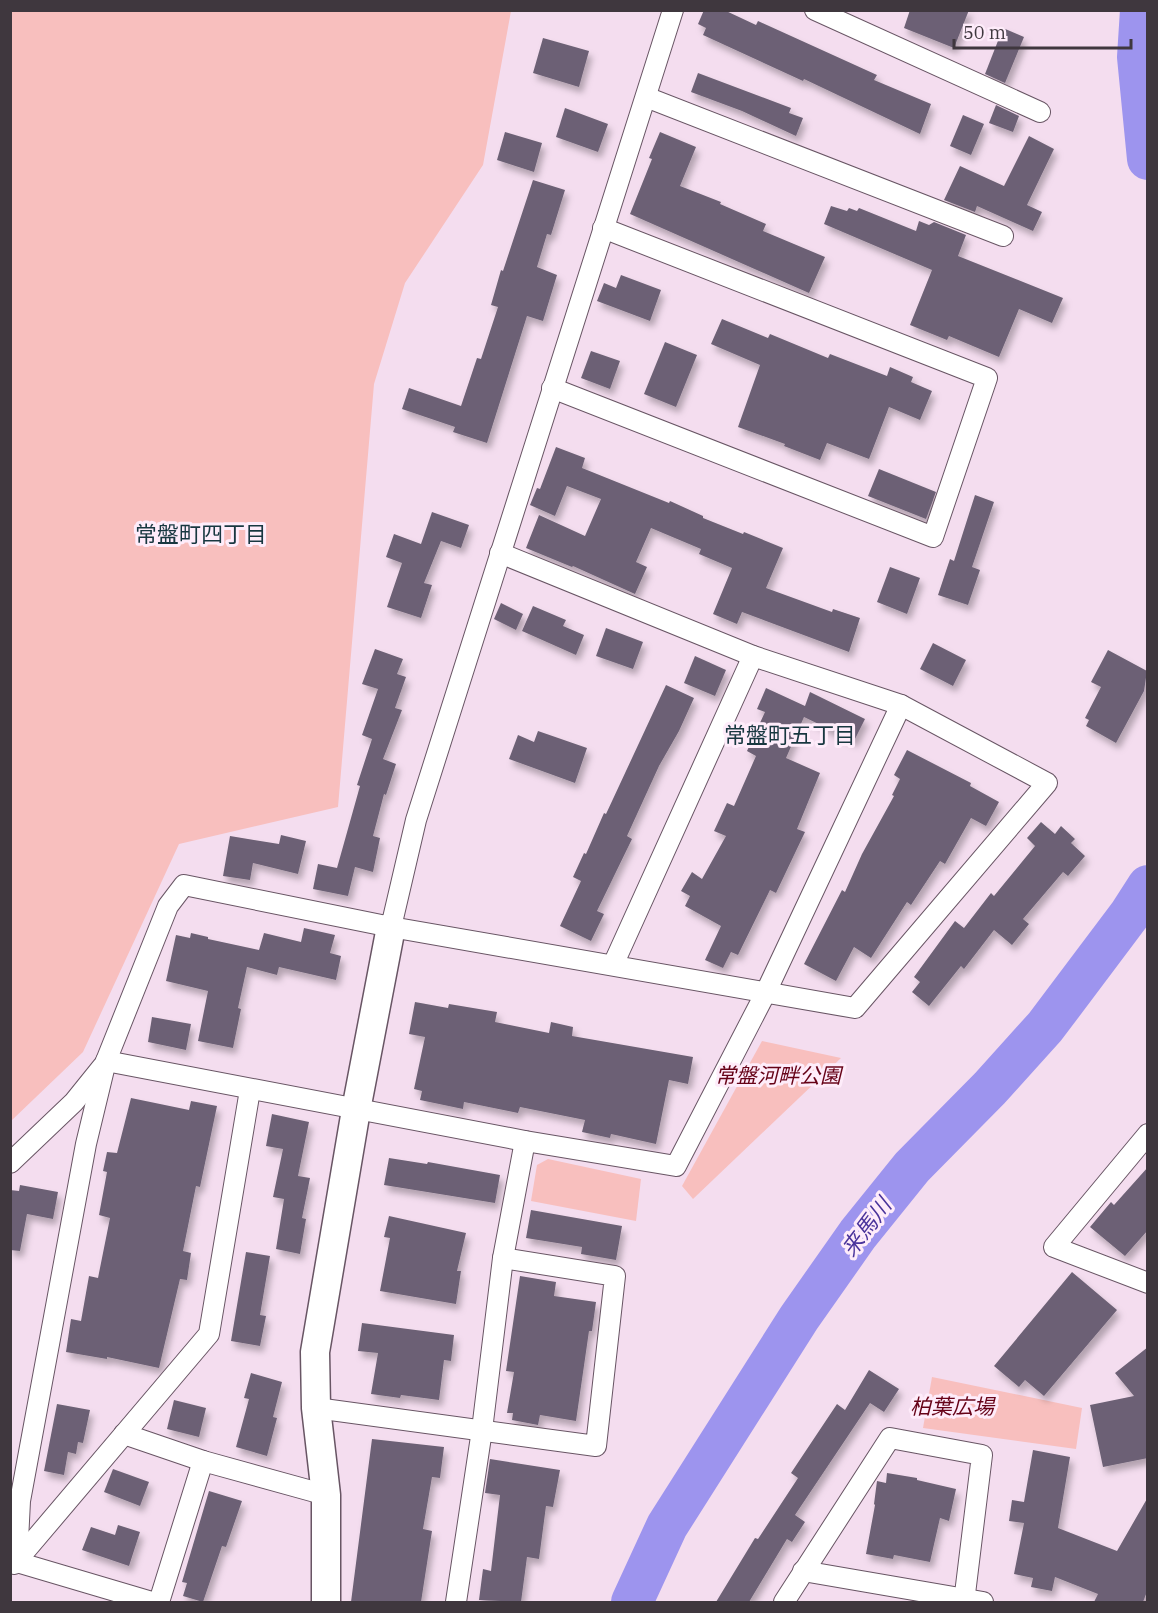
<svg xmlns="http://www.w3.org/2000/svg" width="1158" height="1613" viewBox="0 0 1158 1613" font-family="'IBM Plex Serif','Noto Sans JP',serif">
<defs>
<filter id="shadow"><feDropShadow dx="3.5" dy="6" stdDeviation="3" flood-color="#0004"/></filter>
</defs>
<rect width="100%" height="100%" fill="#f4ddef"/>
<!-- green -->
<g fill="#f8bfbe">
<path d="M11,10L511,11L483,165L405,283L374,384L338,807L179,844L83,1052L11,1121Z"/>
<path d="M762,1041L841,1058L693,1199L682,1186Z"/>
<path d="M548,1159L641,1179L636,1221L531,1201L537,1165Z"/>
<path d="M932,1377L1082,1408L1076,1449L923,1428Z"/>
</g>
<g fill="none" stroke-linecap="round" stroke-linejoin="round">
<!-- river -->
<g stroke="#9d94ee" stroke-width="42">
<path d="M1141,10L1138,57L1148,159"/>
<path d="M632,1602L667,1526L799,1318L858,1234L912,1167L990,1088L1045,1027L1130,914L1148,886"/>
</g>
</g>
<!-- building -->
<g fill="#6c6174" filter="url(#shadow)">
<path d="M704,10H724L756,25L758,21L877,75L874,80L931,104L920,134L804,79L803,81L703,35L706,28L698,24Z"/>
<path d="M910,10H969L954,48L904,28Z"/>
<path d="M1003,28L1024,37L1005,83L985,74Z"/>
<path d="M543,38L589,51L579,87L533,73Z"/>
<path d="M698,73L791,108L789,113L803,118L796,136L742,111L691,92Z"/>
<path d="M996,105L1019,116L1013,132L989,123Z"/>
<path d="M565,108L608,124L598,152L556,137Z"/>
<path d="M963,115L984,124L971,155L950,146Z"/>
<path d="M505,132L542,143L534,172L497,160Z"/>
<path d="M660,132L696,147L680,186L721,202L720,204L766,224L763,231L825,257L809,293L630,214L652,159L649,158Z"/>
<path d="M1029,136L1054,149L1027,205L1042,212L1033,231L977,206L975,212L944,200L960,166L1004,186Z"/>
<path d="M533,180L565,190L551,235L547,234L537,267L557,275L543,321L527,316L487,443L453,432L455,427L402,409L409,388L461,406L477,358L481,359L498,307L491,305L501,270L503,271Z"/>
<path d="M831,206L847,211L849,208L857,211L859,208L916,231L919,221L929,225L934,222L966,235L958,256L1063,298L1052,323L1019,309L999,357L949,336L947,340L910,325L932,270L824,224Z"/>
<path d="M621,275L661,290L650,321L597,301L604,283L616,288Z"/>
<path d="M722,319L768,338L770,334L828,358L830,354L887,376L890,367L913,377L911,382L932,391L920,420L889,407L869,459L827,443L820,460L784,446L785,444L738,427L760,365L711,344Z"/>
<path d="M665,342L697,355L676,407L644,394Z"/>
<path d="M591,351L620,361L610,389L581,378Z"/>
<path d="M556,447L585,458L582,468L669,503L670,501L703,516V518L743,534L744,532L783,548L766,588L832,612L833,609L860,618L849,652L742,612L737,624L713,614L732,568L699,554L701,549L651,528L636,562L647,567L635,594L573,566L572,567L526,548L539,515L585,536L601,499L567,486L555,516L530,505L537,488L540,489Z"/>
<path d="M879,469L936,492L926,519L868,496Z"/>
<path d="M975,495L994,502L972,567L980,570L968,605L938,595L950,559L954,561Z"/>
<path d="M432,512L469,525L461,548L441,541L424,583L432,585L421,618L387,607L402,563L386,557L394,534L421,544Z"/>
<path d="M890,567L920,578L907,614L877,602Z"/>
<path d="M501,603L523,614L516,630L494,619Z"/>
<path d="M533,606L566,620L563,626L584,635L576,655L522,631Z"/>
<path d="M606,628L643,642L633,669L596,656Z"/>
<path d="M933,643L966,660L953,686L920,669Z"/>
<path d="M375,649L403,659L397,674L406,677L395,708L402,710L383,759L396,764L386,795L384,794L373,836L380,838L373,872L355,867L348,896L313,889L318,864L337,868L360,786L357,785L372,739L362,735L378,689L362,684Z"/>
<path d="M1108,650L1147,671L1144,691L1116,743L1086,726L1089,720L1085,718L1101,687L1091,682Z"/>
<path d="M695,656L726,670L715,696L684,683Z"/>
<path d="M666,685L694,698L679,731L659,766L627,836L632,839L597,911L604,914L591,941L560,926L581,881L573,877L584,853L586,854L604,813L606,814Z"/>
<path d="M766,688L805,706L810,692L865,719L854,741L804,717L786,758L820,773L797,829L805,832L776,893L770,890L738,955L731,952L723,968L705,960L721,926L685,906L690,896L681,891L692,872L702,879L726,836L714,831L727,803L734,806L756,756L747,751L765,712L757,709Z"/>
<path d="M538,731L587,748L575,783L509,759L518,735L534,742Z"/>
<path d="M907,750L971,783L970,786L999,802L986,826L971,818L945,864L940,861L911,905L907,902L871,958L854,947L836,981L804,964L842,890L845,892L862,854L894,796L892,795L900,779L894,775Z"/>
<path d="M1041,822L1055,834L1061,826L1075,839L1071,843L1085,856L1068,876L1063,872L1023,919L1029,924L1012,945L994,930L964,969L961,966L929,1006L912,992L920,982L914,977L955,921L964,928L991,893L994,896L1035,846L1027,838Z"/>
<path d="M281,835L306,841L298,874L253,863L250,880L223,876L230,836L279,844Z"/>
<path d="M304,928L335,935L330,953L341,956L336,980L279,967L277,975L247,967L238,1008L241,1009L233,1048L198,1041L208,991L166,981L176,935L190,938L191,933L208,937V939L259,950L264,933L301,942Z"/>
<path d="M415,1002L448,1008L449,1004L497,1012L495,1022L549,1033L551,1022L573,1027L572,1036L693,1057L688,1084L669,1080L656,1144L611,1134L610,1138L582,1132L585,1120L520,1107L518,1113L464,1102L463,1109L420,1100L422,1091L414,1089L425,1037L409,1034Z"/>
<path d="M152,1017L191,1024L186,1050L148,1042Z"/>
<path d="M131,1098L189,1110L191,1101L217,1106L200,1187L196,1186L183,1251L191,1253L187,1280L180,1279L159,1368L107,1357V1359L66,1352L71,1319L81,1321L89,1276L98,1278L110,1218L99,1215L107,1172L103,1171L107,1152L117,1153Z"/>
<path d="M272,1114L309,1122L298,1176L310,1178L302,1218L306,1219L300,1254L276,1249L284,1199L273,1197L283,1149L266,1146Z"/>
<path d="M389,1158L427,1164L428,1162L500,1175L495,1203L384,1185Z"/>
<path d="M1148,1167V1230L1125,1256L1090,1227L1111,1202L1114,1205Z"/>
<path d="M20,1185L58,1192L53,1219L27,1214L20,1251L10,1250V1190L19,1191Z"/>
<path d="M531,1210L622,1226L616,1260L581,1254L582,1247L526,1238Z"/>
<path d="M389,1216L466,1233L457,1271H461L456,1304L380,1291L390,1238L384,1237Z"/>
<path d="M246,1252L270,1256L260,1315L266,1316L260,1346L231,1341Z"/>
<path d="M1072,1272L1117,1310L1044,1396L1025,1380L1019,1387L994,1366Z"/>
<path d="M520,1276L556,1282L554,1296L596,1302L592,1331H589L576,1421L540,1415L538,1425L512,1420L513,1413H507L514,1372L506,1371Z"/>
<path d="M362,1323L454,1335L451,1361L444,1360L439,1400L401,1395L400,1398L371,1394L378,1353L358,1351Z"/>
<path d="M1148,1347V1458L1103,1467L1090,1405L1134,1396L1115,1373Z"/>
<path d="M869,1370L899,1389L884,1412L870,1403L795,1515L805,1522L792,1542L787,1539L749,1602H716L755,1538L758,1539L798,1478L791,1473L837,1404L845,1410Z"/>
<path d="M251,1373L282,1382L273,1417L277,1418L267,1456L236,1447L249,1399L244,1398Z"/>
<path d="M174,1400L206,1408L199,1437L167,1429Z"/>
<path d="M57,1404L90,1410L83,1443L78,1442L76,1454L68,1452L64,1475L44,1471Z"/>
<path d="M372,1439L444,1447L440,1478L432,1477L423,1529L432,1531L421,1602H351Z"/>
<path d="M1033,1450L1070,1457L1058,1528L1117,1551L1148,1497V1589L1143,1602H1094L1098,1594L1055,1577L1052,1591L1031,1587L1033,1578L1014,1574L1024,1523L1009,1521L1012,1500L1024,1502Z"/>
<path d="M490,1459L560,1470L553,1507L546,1506L539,1559L527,1557L521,1602L479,1600L483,1569L491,1571L500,1495L485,1493Z"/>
<path d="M113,1469L149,1482L140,1506L104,1492Z"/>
<path d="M887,1473L917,1478V1480L956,1489L949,1521L940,1518L930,1562L894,1555L893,1559L866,1554L875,1505L874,1504L877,1481L886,1483Z"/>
<path d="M209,1491L242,1501L226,1547L222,1546L203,1602L183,1596L187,1583L182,1582Z"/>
<path d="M118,1525L140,1532L129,1566L82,1550L91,1527L115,1535Z"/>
</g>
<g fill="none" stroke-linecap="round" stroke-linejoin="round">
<defs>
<g id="street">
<path d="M815,10L1040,112"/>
<path d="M646,97L1003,236"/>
<path d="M552,388L933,537L987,378L603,228"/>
<path d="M391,927L416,820L673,10"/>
<path d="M613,965L753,656"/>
<path d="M106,1061L525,1141L676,1166L765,994L901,705"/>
<path d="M1148,1134L1054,1247L1148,1283"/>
<path d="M10,1163L74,1102L103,1066"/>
<path d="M316,1408L596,1446L615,1276L503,1258"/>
<path d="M124,1434L203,1461L326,1495"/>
<path d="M10,1560L152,1602"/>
<path d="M17,1561L20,1501L86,1144L106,1061L168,906L184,885L391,927L855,1008L1047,783L901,705L753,656L500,553"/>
<path d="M14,1564L209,1334L250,1090"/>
<path d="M803,1571L983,1602"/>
<path d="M159,1602L203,1461"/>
<path d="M456,1602L482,1430L503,1258L525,1141"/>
<path d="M784,1602L890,1438L982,1455L964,1602"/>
</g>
<path id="secondary" d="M326,1602V1495L316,1408L315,1352L356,1110L391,927"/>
</defs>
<!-- street casing -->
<use href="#street" stroke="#685564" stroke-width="22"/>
<!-- secondary casing -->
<use href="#secondary" stroke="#685564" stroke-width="31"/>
<!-- street -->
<use href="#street" stroke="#fff" stroke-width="20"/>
<!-- secondary -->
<use href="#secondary" stroke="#fff" stroke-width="28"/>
</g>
<g text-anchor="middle" stroke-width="6" stroke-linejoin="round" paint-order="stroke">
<!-- park labels -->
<g font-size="21" font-style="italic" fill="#660217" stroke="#feecfa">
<text x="778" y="1083">常盤河畔公園</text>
<text x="952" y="1414">柏葉広場</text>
</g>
<!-- neighbourhood labels -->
<g font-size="22" fill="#183740" stroke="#feecfa">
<text x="201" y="542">常盤町四丁目</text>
<text x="790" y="743">常盤町五丁目</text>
</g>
<!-- water labels -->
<g font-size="22" font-style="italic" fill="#4a349b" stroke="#feecfa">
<text transform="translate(866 1227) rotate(-53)" y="8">来馬川</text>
</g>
</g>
<!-- border -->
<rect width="1158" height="1613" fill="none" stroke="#3f373e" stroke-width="24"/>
<!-- scale -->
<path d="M954 39v9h177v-9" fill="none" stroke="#3f373e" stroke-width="3"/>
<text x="963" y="39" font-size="18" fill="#3f373e" stroke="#feecfa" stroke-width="4.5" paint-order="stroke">50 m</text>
</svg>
